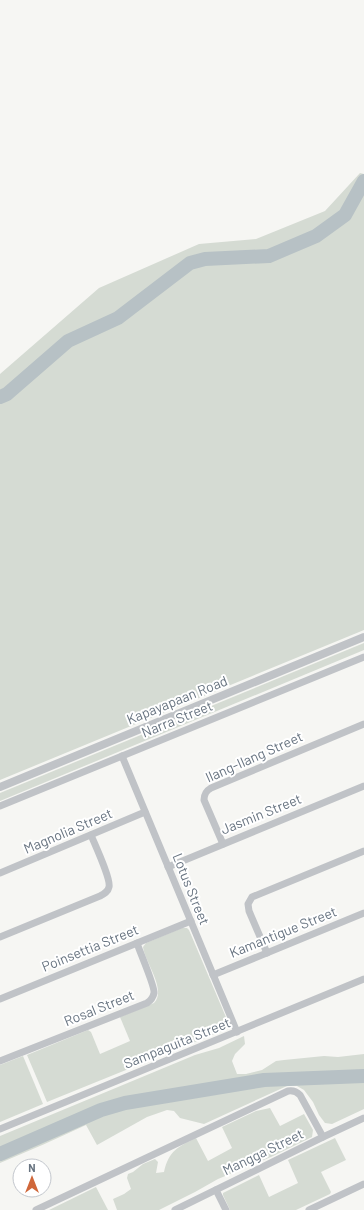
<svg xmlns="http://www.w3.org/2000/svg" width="364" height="1210" viewBox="0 0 364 1210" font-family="Barlow,sans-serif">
<rect width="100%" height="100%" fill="#f6f6f3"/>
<!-- green -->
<g fill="#d5dbd3">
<path d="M360,173L364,174V630L0,780V374L99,288L199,244L256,239L325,211Z"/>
<path d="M364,643V650L0,801V793Z"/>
<path d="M182,928H187L189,930L228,1022V1027L227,1029L47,1102L27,1055L88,1030L91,1032L100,1054L130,1041L120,1017L154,1003C167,990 145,962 143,947L146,943Z"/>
<path d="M244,1036L245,1044L235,1054L232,1061L237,1074H246L262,1070L276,1061L284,1060L324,1056L338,1057L364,1054V1109L332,1124L325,1123L319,1115L313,1102L304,1090L297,1086H287L204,1124L180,1118L174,1111L167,1110L147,1117L97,1145L86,1125C58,1138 29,1151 0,1163V1136L195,1055L219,1048Z"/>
<path d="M23,1056L43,1104L0,1122V1065Z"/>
<path d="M270,1108L280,1126L304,1114L313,1130L312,1137L271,1157L218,1179L195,1192L159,1210H117L113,1199L124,1194L131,1189L127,1178L128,1174L133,1172L143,1164L155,1159L158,1162L156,1173L164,1172C169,1150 178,1147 196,1138L208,1161L232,1148L222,1127L256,1111Z"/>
<path d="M335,1138L346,1160L321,1172L331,1192L330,1194L296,1210H230L223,1195V1193L259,1175L269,1197L298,1183L288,1160Z"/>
<path d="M96,1187L108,1210H49Z"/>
</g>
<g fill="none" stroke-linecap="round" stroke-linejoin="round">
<!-- river -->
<g stroke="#b7c1c5" stroke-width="14">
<path d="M0,397L7,394L68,341L118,318L190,263L205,259L269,256L316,236L345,215L364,181"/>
<path d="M0,1154L101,1110L125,1103L264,1080L364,1076"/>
</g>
<!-- minor -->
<g stroke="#c0c3c7" stroke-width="7">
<path d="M122,756L237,1032"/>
<path d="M0,806L364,657"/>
<path d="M223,844L204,800C204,794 206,791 211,788L364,724"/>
<path d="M168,867L364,786"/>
<path d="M0,873L145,812"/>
<path d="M0,937L100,896C104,894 108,892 109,887C111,879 95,845 91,835"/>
<path d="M267,953L249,911L248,904L252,897L364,851"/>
<path d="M213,975L364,913"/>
<path d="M0,999L191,921"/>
<path d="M0,1061L147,1003C150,1001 153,998 154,993C155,986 140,953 137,943"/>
<path d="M0,1129L364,979"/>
<path d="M216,1190L226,1210"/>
<path d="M36,1210L288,1091C293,1090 296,1091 300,1095L323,1137"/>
<path d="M175,1210L323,1137L364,1118"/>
<path d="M309,1210L364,1184"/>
</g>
<!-- tertiary -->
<path stroke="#c0c3c7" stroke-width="8" d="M0,787L364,637"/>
</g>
<g text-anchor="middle" stroke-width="4" stroke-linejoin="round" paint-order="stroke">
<!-- street labels -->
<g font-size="14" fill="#687481" stroke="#fff">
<text transform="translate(177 700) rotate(-22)" y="5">Kapayapaan Road</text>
<text transform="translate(177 719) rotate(-22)" y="5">Narra Street</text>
<text transform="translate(254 757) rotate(-24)" y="5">Ilang-Ilang Street</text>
<text transform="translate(261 814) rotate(-22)" y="5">Jasmin Street</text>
<text transform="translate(68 831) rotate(-23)" y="5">Magnolia Street</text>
<text transform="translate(191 889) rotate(68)" y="5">Lotus Street</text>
<text transform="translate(283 932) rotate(-22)" y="5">Kamantigue Street</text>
<text transform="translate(90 948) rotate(-22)" y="5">Poinsettia Street</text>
<text transform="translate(99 1008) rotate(-22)" y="5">Rosal Street</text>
<text transform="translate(177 1043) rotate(-22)" y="5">Sampaguita Street</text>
<text transform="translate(263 1152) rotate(-26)" y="5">Mangga Street</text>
</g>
</g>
<!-- north arrow -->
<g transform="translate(32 1178)"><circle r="19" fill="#ffffff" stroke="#c3c7cd"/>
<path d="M0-3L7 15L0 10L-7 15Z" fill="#d0673a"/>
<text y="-6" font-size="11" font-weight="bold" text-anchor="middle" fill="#687481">N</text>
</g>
</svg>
